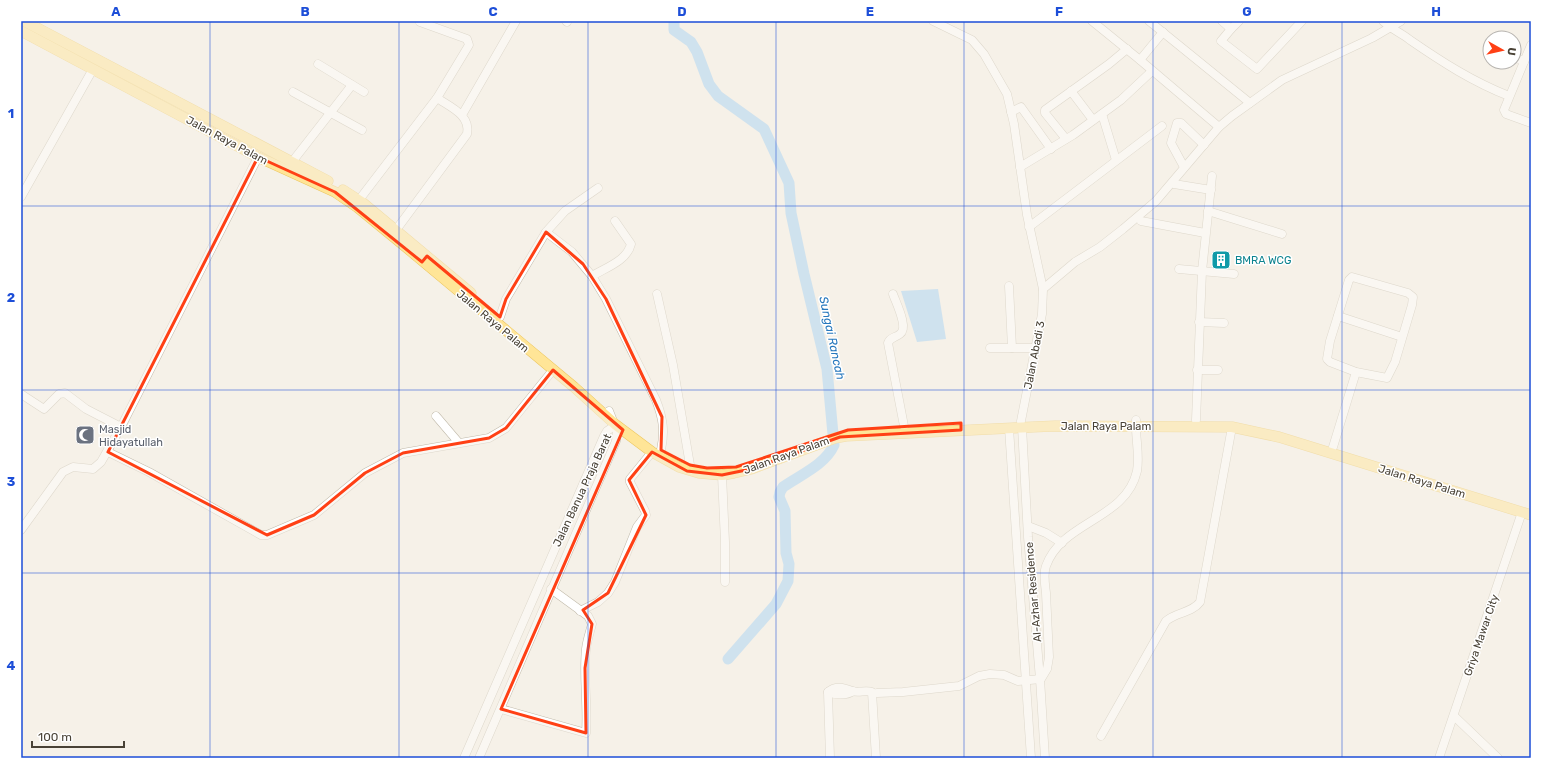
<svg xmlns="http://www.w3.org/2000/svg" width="1552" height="779" viewBox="0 0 1552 779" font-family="Rubik,sans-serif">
<rect width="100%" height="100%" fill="#f5f1e8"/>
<!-- water -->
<path fill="#a1d0f5" d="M938,289L946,339L917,342L901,291Z"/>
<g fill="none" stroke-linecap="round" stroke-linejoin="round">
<!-- river -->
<path stroke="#a1d0f5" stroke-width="11" d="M674,21V30L691,42L697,52L709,84L718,96L764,129L789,183L791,213L804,274L827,369L834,445C825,465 800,475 783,487L780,492L779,497L785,511L786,553L789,564L788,581L776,604L728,659"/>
<defs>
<g id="minor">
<path d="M566,21L567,22"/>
<path d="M933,21L972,40L984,54L1007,94L1014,124L1027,215L1043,289L1042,314L1021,421"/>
<path d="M1092,21L1140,60L1163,32"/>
<path d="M1149,21L1250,103"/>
<path d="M1222,21L1231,29L1239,21"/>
<path d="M1383,21C1391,29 1401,33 1410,40C1442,62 1473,82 1509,96"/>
<path d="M1231,29L1221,41L1257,69L1302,21"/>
<path d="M1489,42H1490"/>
<path d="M1531,45L1504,110L1506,114L1531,123"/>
<path d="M1514,56L1524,62"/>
<path d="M1140,60L1219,127"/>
<path d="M318,64L364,92"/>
<path d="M1071,91L1093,120"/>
<path d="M293,92L362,130"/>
<path d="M1011,112L1021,107L1051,149"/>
<path d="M1102,114L1116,160"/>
<path d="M462,115L516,21"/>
<path d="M1066,139L1045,113V110L1109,64L1127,49"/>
<path d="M292,162L352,85"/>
<path d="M1020,167L1073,135L1121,100L1152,71"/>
<path d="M1184,167L1171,143L1177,123H1181L1204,145"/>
<path d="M1174,184L1211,190"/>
<path d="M21,197L93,69"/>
<path d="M359,200L437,98L469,45L467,39L420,22"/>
<path d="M1208,211L1282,234"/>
<path d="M1141,221L1205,233"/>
<path d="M1029,227L1162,126"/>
<path d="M396,230L467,134C471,115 450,107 437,98"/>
<path d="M546,232L565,211L598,188"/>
<path d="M1179,269L1234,274"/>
<path d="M592,276C605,268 627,261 631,244L615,221"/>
<path d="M1352,277L1408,293L1413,297L1412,305L1395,362L1387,378L1356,372L1330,362L1327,359L1330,341L1349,280Z"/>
<path d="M1009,286L1012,348H1035"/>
<path d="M1043,289L1075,262L1100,247L1123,229L1156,201L1219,127L1232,116L1282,80L1372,38L1401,21"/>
<path d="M657,294L673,365L690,465"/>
<path d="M893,294C896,303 909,328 900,334C895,338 890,337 888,343L904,426"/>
<path d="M1338,316L1402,337"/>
<path d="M500,317L506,299L546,232L572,252L592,276L606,299L656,400C663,418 665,431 661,450"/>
<path d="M1199,322L1224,323"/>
<path d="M990,348H1012"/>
<path d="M1197,370H1218"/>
<path d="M21,394L44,409L59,394L65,393L86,409L121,427L258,157"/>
<path d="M436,416L459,443"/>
<path d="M1196,420L1202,271L1212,176"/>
<path d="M1022,427L1028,537L1040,679L1045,758"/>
<path d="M1009,428L1031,758"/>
<path d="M1333,447L1356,372"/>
<path d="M108,452L149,472L261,535H267L314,515L365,473L403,453L489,438L506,428L553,370"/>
<path d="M722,475L725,542V582"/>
<path d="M1028,526L1046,533L1062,543"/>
<path d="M21,530L63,472L73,467L93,469L101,462L121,427"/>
<path d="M580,611L598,602L608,593L615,582L637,527L646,515L645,511L630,482V479L652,452"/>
<path d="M828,692C835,695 847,696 853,691"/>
<path d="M877,693L903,692L959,686L979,676L990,674L1004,675L1018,681L1041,679L1047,669L1049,657C1048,636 1047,614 1046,593C1045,584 1043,574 1046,566C1062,521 1126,520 1137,471C1140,454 1135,437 1136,420"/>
<path d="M501,709L586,733C588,705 583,675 586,649C587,640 590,632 592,624L588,616L551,589"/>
<path d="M1454,716L1498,758"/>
<path d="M1101,736L1166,621C1176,612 1192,613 1200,602L1232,427"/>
<path d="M464,758L604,436L607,431L616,425"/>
<path d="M479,758L616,441L617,431L609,411"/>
<path d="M830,758L828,692C836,685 844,688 852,691C858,693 866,690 872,692L876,758"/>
<path d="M1439,758L1522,512"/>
</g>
<g id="major">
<path d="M24,21L328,181"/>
<path d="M21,31L258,157L335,192L357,207L407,248L574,387L616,425L652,452L679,467L699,473L722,475L734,473L751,469L835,438L846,436L1055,426L1232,427L1279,437L1531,515"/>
<path d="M343,190L363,203L471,293"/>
</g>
</defs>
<!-- minor casing -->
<use href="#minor" stroke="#c1baaa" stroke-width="9"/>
<!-- major casing -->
<use href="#major" stroke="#ecc65f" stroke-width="11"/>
<!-- minor -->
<use href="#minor" stroke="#fff" stroke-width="8"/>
<!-- major -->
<use href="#major" stroke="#ffe597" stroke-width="10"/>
</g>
<!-- marked area -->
<path d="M0 0H1552V779H0ZM258,157L335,192L422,262L427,256L500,317L506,299L546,232L583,264L606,299L662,417L661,450L690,465L707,468L736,467L848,430L961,423V430L840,437L751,469L722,475L687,471L652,452L629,480L646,515L608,593L583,610L592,624L585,668L586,733L501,709L623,430L553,370L506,428L489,438L403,453L365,473L314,515L267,535L108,452Z" fill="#f5f1e8" fill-opacity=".55" fill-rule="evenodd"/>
<path fill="none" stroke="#ff4015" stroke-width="3" stroke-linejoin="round" d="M258,157L335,192L422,262L427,256L500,317L506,299L546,232L583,264L606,299L662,417L661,450L690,465L707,468L736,467L848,430L961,423V430L840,437L751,469L722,475L687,471L652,452L629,480L646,515L608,593L583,610L592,624L585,668L586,733L501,709L623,430L553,370L506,428L489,438L403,453L365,473L314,515L267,535L108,452Z"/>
<!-- grid -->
<path fill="none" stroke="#1d4ed8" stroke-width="1" stroke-opacity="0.55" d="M210,21V758M399,21V758M588,21V758M776,21V758M964,21V758M1153,21V758M1342,21V758M21,206H1531M21,390H1531M21,573H1531"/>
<!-- icons -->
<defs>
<symbol id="building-square" viewBox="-11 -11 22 22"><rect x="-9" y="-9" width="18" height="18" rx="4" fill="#0f9aa8" stroke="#fff"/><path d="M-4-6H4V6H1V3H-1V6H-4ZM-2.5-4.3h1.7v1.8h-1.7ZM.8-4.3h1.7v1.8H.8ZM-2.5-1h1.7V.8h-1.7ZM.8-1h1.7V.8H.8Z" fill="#fff"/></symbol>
<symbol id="mosque-square" viewBox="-11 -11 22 22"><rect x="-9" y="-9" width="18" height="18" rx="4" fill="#6b7280" stroke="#fff"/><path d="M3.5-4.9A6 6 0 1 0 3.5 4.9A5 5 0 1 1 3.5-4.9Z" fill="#fff"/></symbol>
</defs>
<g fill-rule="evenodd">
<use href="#building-square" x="1210" y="249" width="22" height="22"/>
<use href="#mosque-square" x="74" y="424" width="22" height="22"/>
</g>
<g text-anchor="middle" stroke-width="3" stroke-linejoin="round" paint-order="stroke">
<!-- street labels -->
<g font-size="11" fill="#494236" stroke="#fff">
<text transform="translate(227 140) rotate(28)" y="4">Jalan Raya Palam</text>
<text transform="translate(493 321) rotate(40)" y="4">Jalan Raya Palam</text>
<text transform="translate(1034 355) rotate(-79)" y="4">Jalan Abadi 3</text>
<text x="1106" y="430">Jalan Raya Palam</text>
<text transform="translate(786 455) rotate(-20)" y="4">Jalan Raya Palam</text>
<text transform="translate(1422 481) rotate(17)" y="4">Jalan Raya Palam</text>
<text transform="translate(582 490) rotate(-65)" y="4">Jalan Banua Praja Barat</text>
<text transform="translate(1033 592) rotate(-95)" y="4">Al-Azhar Residence</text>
<text transform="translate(1481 635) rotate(-71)" y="4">Griya Mawar City</text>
</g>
<!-- culture labels -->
<g font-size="11" fill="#0d838f" stroke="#fff" text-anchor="start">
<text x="1235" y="264">BMRA WCG</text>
</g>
<!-- worship labels -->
<g font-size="11" fill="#5b616d" stroke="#fff" text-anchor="start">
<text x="99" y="433">Masjid<tspan x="99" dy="13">Hidayatullah</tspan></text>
</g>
<!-- water labels -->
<g font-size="12" font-style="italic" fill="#2778bd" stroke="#fff">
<text transform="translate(832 338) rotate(78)" y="4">Sungai Rancah</text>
</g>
</g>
<!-- border -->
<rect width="1552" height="779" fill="none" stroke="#ffffff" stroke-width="44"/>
<!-- north arrow -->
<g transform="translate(1502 50) rotate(98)"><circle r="19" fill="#ffffff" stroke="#b6b3af"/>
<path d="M0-3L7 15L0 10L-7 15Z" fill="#ff4015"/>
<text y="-6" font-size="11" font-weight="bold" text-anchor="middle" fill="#494236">U</text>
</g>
<!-- scale -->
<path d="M32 741v6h92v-6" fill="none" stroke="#494236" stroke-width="2"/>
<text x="38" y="741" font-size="12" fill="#494236" stroke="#ffffff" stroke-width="3" paint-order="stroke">100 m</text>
<rect x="22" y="22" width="1508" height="735" fill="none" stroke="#1d4ed8" stroke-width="1.5"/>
<g font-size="13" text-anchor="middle" font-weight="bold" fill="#1d4ed8">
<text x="116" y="16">A</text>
<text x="305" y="16">B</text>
<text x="493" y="16">C</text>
<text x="682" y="16">D</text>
<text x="870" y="16">E</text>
<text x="1059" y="16">F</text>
<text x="1247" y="16">G</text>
<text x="1436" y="16">H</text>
<text x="11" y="118">1</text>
<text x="11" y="302">2</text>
<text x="11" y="486">3</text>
<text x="11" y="670">4</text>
</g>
</svg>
